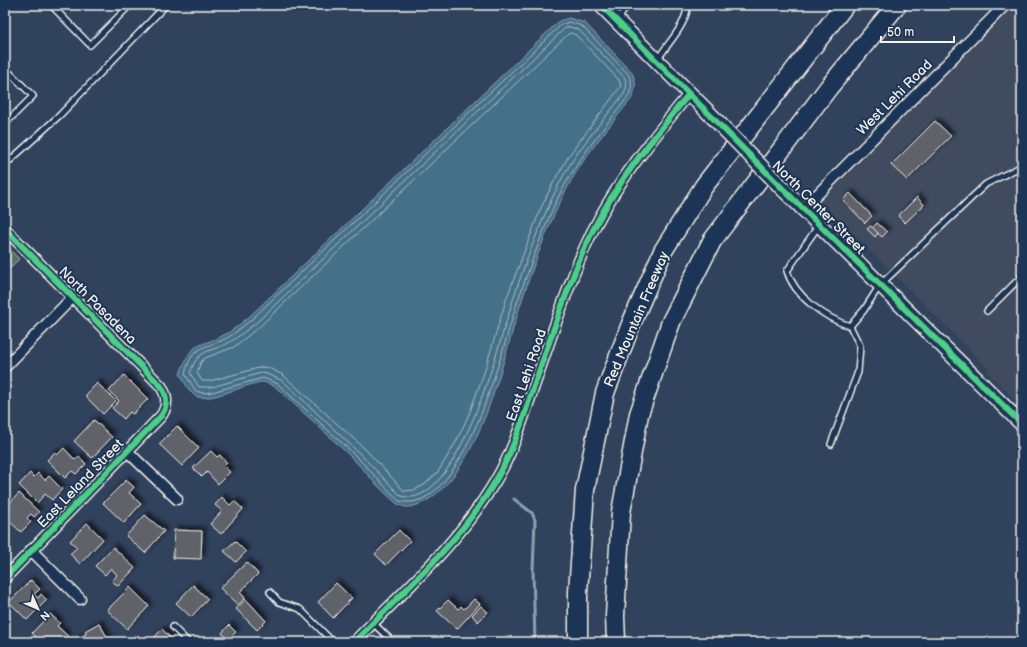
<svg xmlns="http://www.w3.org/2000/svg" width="1027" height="647" viewBox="0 0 1027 647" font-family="'Balsamiq Sans',sans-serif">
<defs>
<filter id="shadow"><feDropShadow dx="3.5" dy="-3.5" stdDeviation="2" flood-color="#0009"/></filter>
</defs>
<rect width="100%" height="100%" fill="#31425d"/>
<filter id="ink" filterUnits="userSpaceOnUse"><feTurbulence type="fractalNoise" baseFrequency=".025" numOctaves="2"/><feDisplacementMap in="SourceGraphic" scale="8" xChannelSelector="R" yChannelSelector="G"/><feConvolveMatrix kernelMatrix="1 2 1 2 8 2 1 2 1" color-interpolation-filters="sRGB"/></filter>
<g filter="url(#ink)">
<!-- built -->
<path fill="#3f4c61" d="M1013,5H1022V407L987,372L989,369L820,201Z"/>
<!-- green -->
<path fill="#57706d" stroke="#a6b0aa" d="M5,244L19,259L5,273Z"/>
<!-- water -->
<path fill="#447089" stroke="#8aa4af" d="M569,18L585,23L631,71C637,82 636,87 632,98C608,128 582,158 565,192C547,227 532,269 520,306C502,362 480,470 426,501C420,504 414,507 407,507C403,507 398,505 395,502C380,490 368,474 354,460C329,435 302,412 277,388C273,386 267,382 262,382C246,383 207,405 194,395C188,390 184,381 180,374C192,340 196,349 224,335C233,331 242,322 250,316L559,21Z"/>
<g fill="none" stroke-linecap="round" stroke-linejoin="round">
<!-- shore -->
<g stroke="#aebdc2" stroke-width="1">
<path d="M570,22L582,26L628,74C633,82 632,87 628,97C599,134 568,171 550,215C538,244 527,274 517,303C503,345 463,518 399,501L357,457L278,384L263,378L212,392L203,393L196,391L185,374C193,343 204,350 227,338C236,333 244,325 252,319L561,25Z"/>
<path d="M570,27L579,30L624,77C628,83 627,87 624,94C600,124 572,155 556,190C539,226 524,265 512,303C500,339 457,513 401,496L360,454L283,381L267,374L261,373L212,387H199L190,373C198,348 210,353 230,342C239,337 247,329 256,323L564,29Z"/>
<path d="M571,33L576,35L619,80L621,86L570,154L552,185L540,210L506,300L484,373L469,414L456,442L438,472L424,485L414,490L404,491L365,449L283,375L269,368L262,367L210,381H202L197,373L201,362L205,358L234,347L259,327L567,35Z"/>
</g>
<!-- stream -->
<path stroke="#8aa4af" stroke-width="3" d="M514,499L532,513L535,520L533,570L535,642"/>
</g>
<!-- building -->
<g fill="#61626b" stroke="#f4f1e8" filter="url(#shadow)">
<path d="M935,121L951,136L907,180L891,165Z"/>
<path d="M850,193L872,216L865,223L843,200Z"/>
<path d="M917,197L924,205L905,223L898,216Z"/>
<path d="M877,223L887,232L882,237L872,228Z"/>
<path d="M871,226L878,233L875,237L867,229Z"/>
<path d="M124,375L148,399L133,414L130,412L124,419L112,408L119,401L109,391Z"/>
<path d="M97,383L116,401L103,414L85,396Z"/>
<path d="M94,420L112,437L92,458L74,441Z"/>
<path d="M177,426L199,448L182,466L159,444Z"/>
<path d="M64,448L75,460L79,456L86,464L76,474L72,471L65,478L47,460L55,452L57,455Z"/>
<path d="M211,451L217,457L220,455L227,463L224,466L230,472L218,484L207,472L202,477L193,468Z"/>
<path d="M30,473L34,477L38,473L45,480L49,476L62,489L52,500L45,494L37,503L19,485Z"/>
<path d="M126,480L134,487L129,493L141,504L124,523L103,503Z"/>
<path d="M19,493L39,512L34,517L31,514L27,518L31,522L21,532L5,517V508Z"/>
<path d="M222,497L230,505L234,501L243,509L221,534L210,524L222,511L215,505Z"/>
<path d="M145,515L164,531L145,553L126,536Z"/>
<path d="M87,523L103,539L80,564L70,554L77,547L70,541Z"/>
<path d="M174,530L202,531L201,559L173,558Z"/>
<path d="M399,530L410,541L386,565L375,554Z"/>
<path d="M235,541L246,552L236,562L224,551Z"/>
<path d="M113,547L135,568L118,586L112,581L117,575L111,568L105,575L95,566Z"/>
<path d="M247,562L258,574L240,592L245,598L238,605L220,588Z"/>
<path d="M31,580L40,589L34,594L38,598L41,594L47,600L27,620L9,602Z"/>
<path d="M336,583L352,598L333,618L318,602Z"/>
<path d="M193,585L208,599L191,617L176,603Z"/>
<path d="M130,587L149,606L127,629L107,610Z"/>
<path d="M246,599L266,621L257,630L236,609Z"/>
<path d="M474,599L480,604L457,629L437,611L448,600L458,609L461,606L464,609Z"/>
<path d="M481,606L488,612L478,622L472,615Z"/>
<path d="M50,614L60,623L57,626L68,636L63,642H41L32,633Z"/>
<path d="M99,623L110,642H76L75,640L86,634L85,631Z"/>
<path d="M229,625L236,632L228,640L222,633Z"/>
<path d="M162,629L175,642H150Z"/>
</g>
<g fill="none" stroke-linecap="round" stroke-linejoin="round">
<defs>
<g id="lane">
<path d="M51,5L90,45L130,5"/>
<path d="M618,20L627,5"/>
<path d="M657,61C669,40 684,30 688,5"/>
<path d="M5,68L33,96L5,124"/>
<path d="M5,165L60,115L166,5"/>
<path d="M819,225L787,271C795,297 825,318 850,326L864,310L880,285L986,184L1022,166"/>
<path d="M987,311L1022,276"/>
<path d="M831,444L858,372L860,346L850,326"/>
<path d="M270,592L279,602L300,609L333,642"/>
<path d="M373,623L393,642"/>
<path d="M173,627L188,642"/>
</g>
<g id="street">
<path d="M803,209L1005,5"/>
<path d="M5,229L161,386C168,397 168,406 161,416L5,578"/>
<path d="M5,367L73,297"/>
<path d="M127,451L177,499"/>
<path d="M31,550L80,599"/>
<path d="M354,642C404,591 460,542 496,480C512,453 522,422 532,392C548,346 563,299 582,254C607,194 648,144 689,94"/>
</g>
<g id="secondary">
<path d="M601,5L706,110"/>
<path d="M784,190L1022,424"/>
</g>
<g id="highway">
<path d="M578,642V592L585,490L605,393L631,324L663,251L704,186L845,5"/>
<path d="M616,642L615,616L621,512L639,414L671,322L712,241L829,87L897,5"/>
</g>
</defs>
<!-- lane casing -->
<use href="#lane" stroke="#f4f1e8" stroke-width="8"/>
<!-- street casing -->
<use href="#street" stroke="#f4f1e8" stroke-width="13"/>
<!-- secondary casing -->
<use href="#secondary" stroke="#f4f1e8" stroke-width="17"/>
<!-- highway casing -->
<use href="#highway" stroke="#f4f1e8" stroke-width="21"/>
<!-- lane -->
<use href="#lane" stroke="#1d3557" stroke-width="5"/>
<!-- street -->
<use href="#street" stroke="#1d3557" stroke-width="10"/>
<!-- secondary -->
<use href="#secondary" stroke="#1d3557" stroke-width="14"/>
<!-- highway -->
<use href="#highway" stroke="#1d3557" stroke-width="18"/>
<defs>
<path id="secondary-bridge" d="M706,110L784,190"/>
</defs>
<!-- secondary-bridge casing -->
<use href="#secondary-bridge" stroke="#f4f1e8" stroke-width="17" stroke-linecap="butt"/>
<!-- secondary-bridge -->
<use href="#secondary-bridge" stroke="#1d3557" stroke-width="14"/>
<defs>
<g id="cycleway">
<path d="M601,5L784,190L1022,424"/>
<path d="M5,229L161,386C168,397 168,406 161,416L5,578"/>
<path d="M354,642C404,591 460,542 496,480C512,453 522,422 532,392C548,346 563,299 582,254C607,194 648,144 689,94"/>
</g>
</defs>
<!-- cycleway casing -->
<use href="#cycleway" stroke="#1d3557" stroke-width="8"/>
<!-- cycleway -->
<use href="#cycleway" stroke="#4dcf88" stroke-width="6"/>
</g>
</g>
<g text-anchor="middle" stroke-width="4" stroke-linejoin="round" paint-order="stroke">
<!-- street labels -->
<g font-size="14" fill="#f4f1e8" stroke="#1d3557">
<text transform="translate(894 97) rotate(-45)" y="5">West Lehi Road</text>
<text transform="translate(819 207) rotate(45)" y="5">North Center Street</text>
<text transform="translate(98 305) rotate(45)" y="5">North Pasadena</text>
<text transform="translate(636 319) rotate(-67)" y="5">Red Mountain Freeway</text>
<text transform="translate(526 375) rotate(-71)" y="5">East Lehi Road</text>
<text transform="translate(80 483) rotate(-46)" y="5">East Leland Street</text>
</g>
</g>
<!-- margin -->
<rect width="1027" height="647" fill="none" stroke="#1d3557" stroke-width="20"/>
<rect x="10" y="10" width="1007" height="627" fill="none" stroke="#f4f1e8" stroke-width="1.5" filter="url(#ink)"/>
<!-- north arrow -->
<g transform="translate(38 609) rotate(135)" stroke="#1d3557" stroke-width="3" paint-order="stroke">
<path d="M0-3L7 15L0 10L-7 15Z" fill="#f4f1e8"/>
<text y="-6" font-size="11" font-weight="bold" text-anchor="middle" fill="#f4f1e8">N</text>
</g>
<!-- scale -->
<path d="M881 36v6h73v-6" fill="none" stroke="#f4f1e8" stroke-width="2"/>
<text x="887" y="36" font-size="12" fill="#f4f1e8" stroke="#1d3557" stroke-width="3" paint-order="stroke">50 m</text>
</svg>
